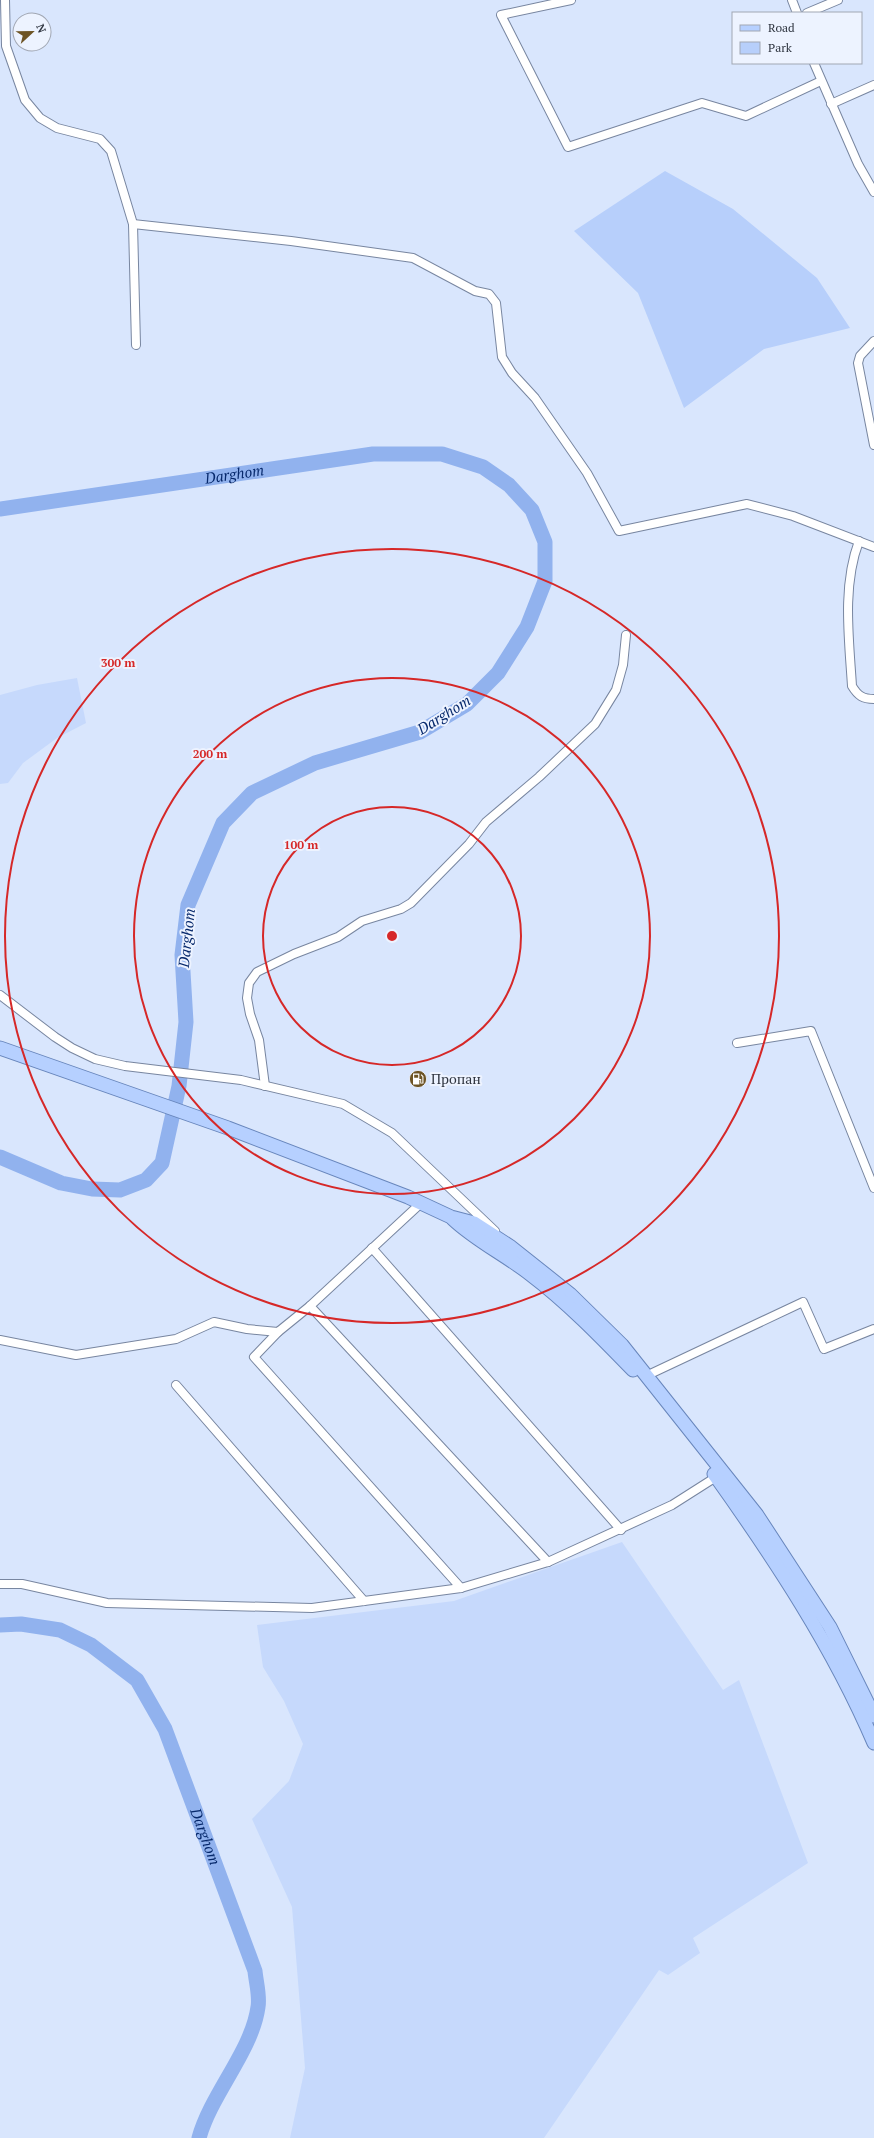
<svg xmlns="http://www.w3.org/2000/svg" width="874" height="2138" viewBox="0 0 874 2138" font-family="'PT Serif',serif">
<rect width="100%" height="100%" fill="#d9e6fd"/>
<!-- built -->
<g fill="#c6d9fc">
<path d="M77,678L86,723L57,738L23,763L8,783L0,784V695L37,685Z"/>
<path d="M622,1542L723,1690L739,1680L808,1863L693,1938L700,1953L668,1975L659,1970L544,2138H290L305,2068L292,1907L252,1819L289,1781L303,1744L284,1701L263,1667L257,1625L454,1601Z"/>
</g>
<!-- green -->
<path fill="#b7cffb" d="M665,171L733,209L817,278L850,328L764,349L684,408L638,293L574,231Z"/>
<g fill="none" stroke-linecap="round" stroke-linejoin="round">
<!-- river -->
<g stroke="#91b2ee" stroke-width="15">
<path id="s1" d="M0,509L373,454H442L483,467L509,485L532,510L545,542V581L527,627L498,673L467,704L420,732L315,763L252,793L223,823L188,905L182,955L186,1022L179,1086L162,1163L146,1180L120,1190L92,1189L61,1183L0,1157"/>
<path id="s2" d="M0,1625L21,1624L60,1630L91,1645L137,1680L165,1729L255,1971C256,1982 260,1996 258,2007C252,2051 211,2094 199,2138"/>
</g>
<defs>
<g id="minor">
<path d="M5,0L6,46L25,100L40,118L57,128L100,139L111,151L133,224L136,345"/>
<path d="M571,0L501,15L568,147L702,103L746,116L821,81"/>
<path d="M792,0L797,13"/>
<path d="M807,13L838,0"/>
<path d="M814,63L858,164L874,192"/>
<path d="M831,104L874,85"/>
<path d="M133,224L291,241L413,258L475,291L489,294L496,303L502,357L512,373L535,398L587,473L619,531L747,504L793,516L874,547"/>
<path d="M874,341L860,356L858,363L874,445"/>
<path d="M859,541C842,586 849,638 852,686C858,696 863,699 874,699"/>
<path d="M0,995L55,1037L72,1048L95,1059L125,1066L241,1080L343,1104L392,1133L495,1231"/>
<path d="M737,1043L811,1031L874,1188"/>
<path d="M265,1086L259,1040L250,1014L247,998L249,983L257,972L294,954L338,937L362,921L401,909L411,903L469,844L486,822L539,777L595,724L616,690L623,665L626,635"/>
<path d="M372,1248L621,1530"/>
<path d="M310,1306L548,1562"/>
<path d="M278,1332L254,1357L461,1588"/>
<path d="M0,1340L76,1355L176,1339L214,1322L247,1329L278,1332L310,1306L420,1204"/>
<path d="M648,1375L803,1302L824,1349L874,1329"/>
<path d="M176,1385L364,1601"/>
<path d="M0,1584H22L107,1603L312,1608L461,1588L548,1562L672,1505L716,1477"/>
</g>
<g id="primary">
<path d="M0,1048L228,1128L408,1197L451,1217L474,1223L511,1247L570,1294L622,1345L757,1515L830,1627L874,1716"/>
<path d="M453,1219C475,1240 504,1254 530,1274C567,1302 600,1336 633,1370"/>
<path d="M714,1474C774,1558 833,1647 874,1743"/>
</g>
</defs>
<!-- minor casing -->
<use href="#minor" stroke="#7886a0" stroke-width="10"/>
<!-- primary casing -->
<use href="#primary" stroke="#6886bc" stroke-width="15"/>
<!-- minor -->
<use href="#minor" stroke="#fff" stroke-width="8"/>
<!-- primary -->
<use href="#primary" stroke="#b6d0ff" stroke-width="13"/>
</g>
<!-- distance rings -->
<g fill="none" stroke="#d62828" stroke-width="2">
<circle cx="392" cy="936" r="129"/>
<circle cx="392" cy="936" r="258"/>
<circle cx="392" cy="936" r="387"/>
</g>
<!-- icons -->
<defs>
<symbol id="fuel-disc" viewBox="-11 -11 22 22"><circle r="9.5" fill="#6d5425" stroke="#edf3ff"/><path d="M-5.5-6h7V0h2V4h1.3V-2.5L3-4.5l.8-.8L6-3V5H2.5V1h-1V6h-7ZM-4.2-4.7v3.2H.2V-4.7Z" fill="#fff"/></symbol>
</defs>
<g fill-rule="evenodd">
<use href="#fuel-disc" x="408" y="1069" width="20" height="20"/>
</g>
<g text-anchor="middle" stroke-width="4" stroke-linejoin="round" paint-order="stroke">
<!-- poi labels -->
<g font-size="14" fill="#2f3540" stroke="#edf3ff" text-anchor="start">
<text x="431" y="1084">Пропан</text>
</g>
<!-- water labels -->
<g font-size="15" font-style="italic" fill="#07296c" stroke="#edf3ff">
<text dy="5" stroke="none"><textPath href="#s1" startOffset="237">Darghоm</textPath></text>
<text transform="translate(444 715) rotate(-32)" y="5">Darghоm</text>
<text transform="translate(187 938) rotate(-84)" y="5">Darghоm</text>
<text dy="5" stroke="none"><textPath href="#s2" startOffset="324">Darghоm</textPath></text>
</g>
</g>
<circle cx="392" cy="936" r="6" fill="#d62828" stroke="#edf3ff" stroke-width="2"/>
<g font-size="12" text-anchor="middle" font-weight="bold" fill="#d62828" stroke="#edf3ff" stroke-width="4" stroke-linejoin="round" paint-order="stroke">
<text x="118" y="667">300 m</text>
<text x="210" y="758">200 m</text>
<text x="301" y="849">100 m</text>
</g>
<!-- legend -->
<rect x="732" y="12" width="130" height="52" fill="#edf3ff" stroke="#a1a7b3"/>
<rect x="740" y="25" width="20" height="6" fill="#b6d0ff" stroke="#a1a7b3"/>
<text x="768" y="32" font-size="12" fill="#2f3540">Road</text>
<rect x="740" y="42" width="20" height="12" fill="#b7cffb" stroke="#a1a7b3"/>
<text x="768" y="52" font-size="12" fill="#2f3540">Park</text>
<!-- north arrow -->
<g transform="translate(32 32) rotate(68)"><circle r="19" fill="#edf3ff" stroke="#a1a7b3"/>
<path d="M0-3L7 15L0 10L-7 15Z" fill="#6d5425"/>
<text y="-6" font-size="11" font-weight="bold" text-anchor="middle" fill="#2f3540">N</text>
</g>
</svg>
